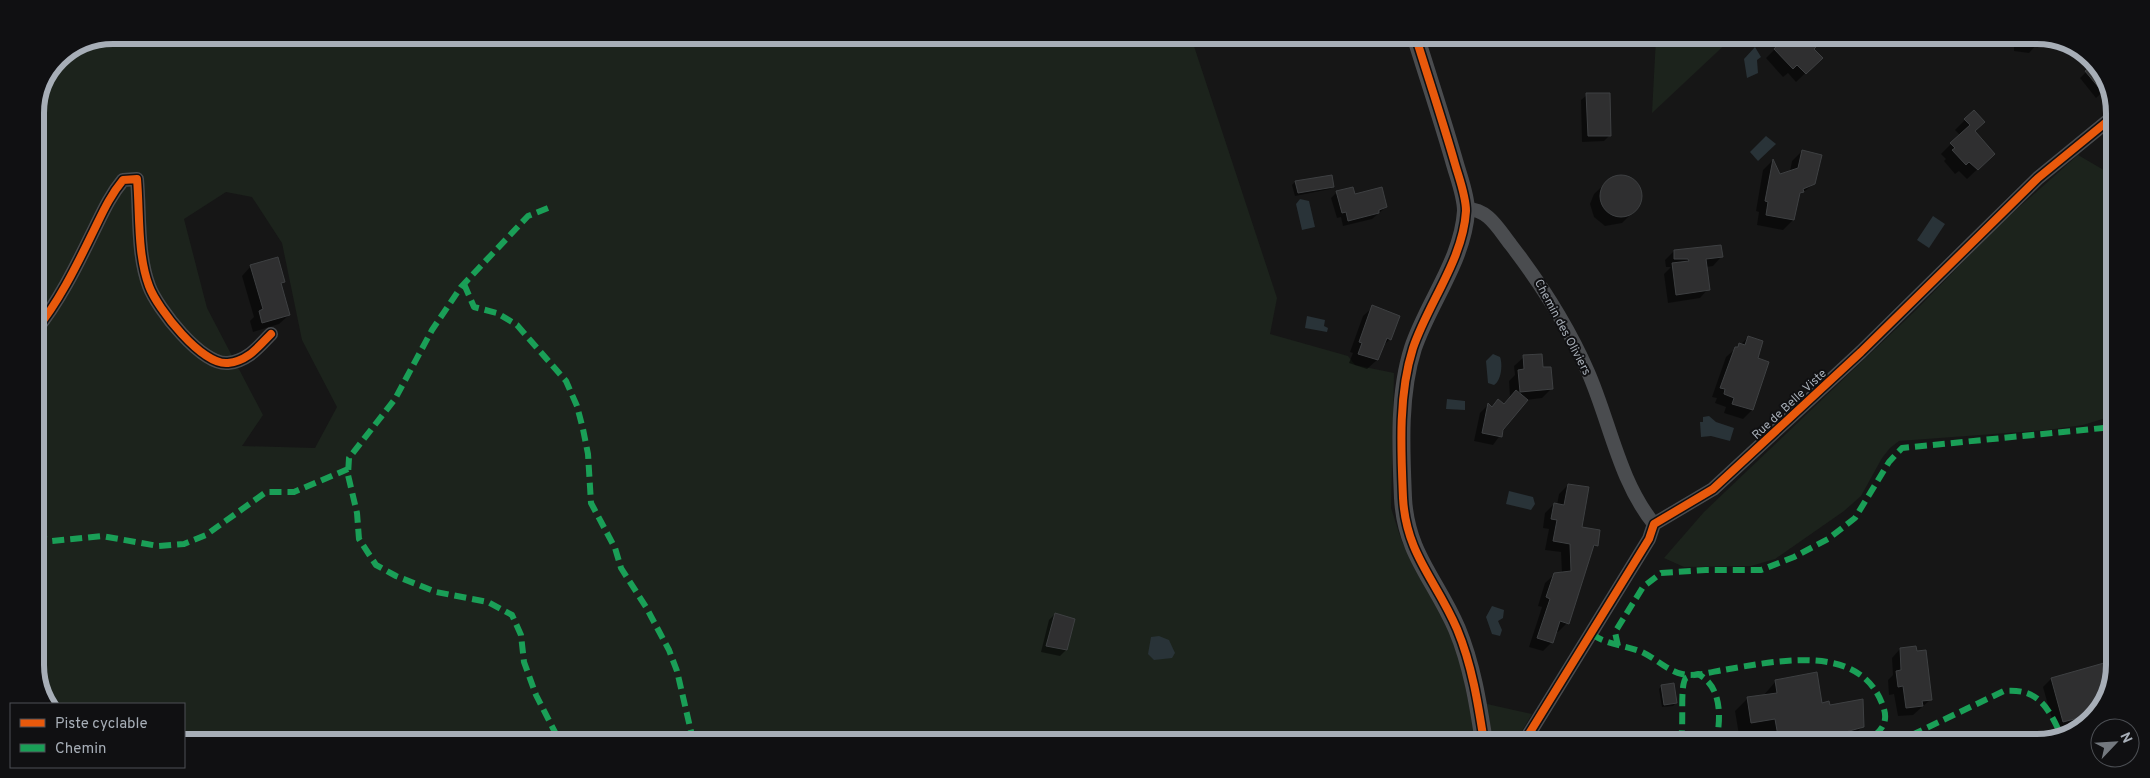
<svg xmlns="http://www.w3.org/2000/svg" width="2150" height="778" viewBox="0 0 2150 778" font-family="Overpass,sans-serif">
<rect width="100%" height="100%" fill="#161616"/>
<!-- green -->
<g fill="#1c231c" fill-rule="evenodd">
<path d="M113,35L1191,37L1277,298L1270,334L1348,356L1355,365L1394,373L1391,508L1402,542L1443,616L1460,659L1476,742L184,739V704H48L35,671V108L58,58ZM226,192L252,197L282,243L302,340L337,407L315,448L242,446L263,415L207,308L184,219Z"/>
<path d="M1656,38H1732L1652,113Z"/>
<path d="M2078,155L2114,176L2113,409L2106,418L2083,425L2047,430L1899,441L1890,448L1882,458L1861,496L1844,511L1775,559L1751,566L1684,567L1664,558L1704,512L1916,310L2000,224Z"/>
<path d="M1487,704L1532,714L1515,742H1493Z"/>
</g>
<!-- water -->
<g fill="#293338">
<path d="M1755,47L1761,57L1757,60L1758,73L1747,78L1744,59Z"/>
<path d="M1766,136L1776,144L1758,161L1750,152Z"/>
<path d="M1300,199L1309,201L1315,227L1302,230L1296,204Z"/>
<path d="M1933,216L1945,224L1929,248L1917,240Z"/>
<path d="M1307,316L1325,320L1324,326L1328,328L1327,332L1305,328Z"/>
<path d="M1493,354L1500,357C1503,365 1501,381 1494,385L1488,383L1486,361Z"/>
<path d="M1447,399L1465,401V410L1446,409Z"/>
<path d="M1709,416L1716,422L1734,428L1730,441L1711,436L1701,437L1700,422H1703V417Z"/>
<path d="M1509,491L1533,497L1535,504L1531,510L1506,504Z"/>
<path d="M1492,606L1504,610L1503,618L1498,621L1502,630L1500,636L1492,634L1486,617Z"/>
<path d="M1159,636L1169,640L1175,653L1172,658L1154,660L1148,654L1151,637Z"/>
</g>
<!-- shadow -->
<g fill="#0007">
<path d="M1786,38L1823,39L1812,49L1821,58L1796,82L1788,73L1783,77L1766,58Z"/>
<path d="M2004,39H2039L2038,43L2029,53L2014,51V44L2004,43Z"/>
<path d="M2093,61L2099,65L2107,88L2096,98L2080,78L2087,71L2085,69Z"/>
<path d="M1587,95L1610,135L1604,141L1582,142L1581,100Z"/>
<path d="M1974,111V131L1984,163L1967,179L1959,171L1955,174L1944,161L1946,159L1941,154L1960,135L1955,130Z"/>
<path d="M1802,151L1814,184L1798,196L1793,220L1783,230L1757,225L1759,212L1756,211L1763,170L1772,161L1779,176L1790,172L1792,161Z"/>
<path d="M1331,176L1333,186L1330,189L1295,196L1292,185L1295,182Z"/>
<path d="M1616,176H1627L1638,184L1641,198L1637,208L1622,223L1605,226L1594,217L1590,204L1594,194L1610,179Z"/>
<path d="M1337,192L1354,195L1386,207L1372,219L1343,226L1341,217L1337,218L1331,198Z"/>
<path d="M1674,251L1721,257L1713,266L1706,267L1708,289L1700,298L1668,303L1664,274L1671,267H1666L1665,260Z"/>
<path d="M251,266L284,281L280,285L289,315L279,324L253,332L250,321L254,317L242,276Z"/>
<path d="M1373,307L1390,339L1381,348L1377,360L1367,369L1349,363L1353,353L1350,352L1363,316Z"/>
<path d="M1749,337L1756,359L1752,410L1743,419L1724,413L1726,407L1715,403L1717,398L1712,397L1726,357Z"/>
<path d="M1524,357L1542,369L1552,388L1542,398L1526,400L1493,445L1474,441L1480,413L1488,405L1491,408L1503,405L1510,397L1509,381L1515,375L1514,366Z"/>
<path d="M1568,485L1581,528L1596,545L1591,550L1567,623L1558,632L1555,631L1552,642L1543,651L1529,647L1542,607L1538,606L1545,583L1555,574L1562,573L1561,552L1545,550L1549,529L1543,528L1545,513L1554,504L1557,505L1559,494Z"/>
<path d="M1055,614L1066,650L1060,656L1041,652L1049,620Z"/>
<path d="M1900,649L1930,700L1913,715L1898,716L1894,694L1889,695L1888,680L1893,675L1892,658Z"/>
<path d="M2111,662V690L2089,721L2055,730L2043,687L2051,679Z"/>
<path d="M1776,681L1829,707L1862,727L1850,739L1837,743L1765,742L1763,731L1739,735L1735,711L1748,698L1763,696Z"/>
<path d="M1662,686L1676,703L1673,706L1662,707L1659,689Z"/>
</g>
<!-- building -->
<g fill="#2f2f30" stroke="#3e4042">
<path d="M1784,38L1824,39L1814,49L1823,58L1806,74L1797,65L1793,69L1774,49Z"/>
<path d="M2095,63L2099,65L2112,100L2110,101L2085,71Z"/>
<path d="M1586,93H1610L1611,136H1588Z"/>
<path d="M1974,110L1985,122L1975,131L1995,154L1978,170L1969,162L1966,165L1952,150L1955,148L1950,143L1970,125L1964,119Z"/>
<path d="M1802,150L1822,155L1815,184L1803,189L1804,192L1800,193L1794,220L1766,215L1768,202L1765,201L1773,159L1780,174L1798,168Z"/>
<circle cx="1621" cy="196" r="21"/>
<path d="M1332,175L1334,187L1298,193L1295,181Z"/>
<path d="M1353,187L1355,194L1382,187L1387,207L1379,210V213L1348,221L1346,212L1342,213L1336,191Z"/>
<path d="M1721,245L1723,257L1706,259L1710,290L1676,295L1672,263L1689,261L1688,259H1674V250Z"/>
<path d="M278,257L285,282L281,283L290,315L262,323L259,311L263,309L250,265Z"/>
<path d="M1372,305L1400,316L1391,340L1387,338L1378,360L1358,354L1362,343L1359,342Z"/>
<path d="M1748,336L1763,341L1758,358L1769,362L1753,410L1732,404L1734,398L1724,394L1725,389L1720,388L1735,347H1738L1739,343L1745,345Z"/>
<path d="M1542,354L1543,367H1551L1553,389L1520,392L1518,370L1524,369L1523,355Z"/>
<path d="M1516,390L1528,400L1503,430L1502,437L1482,433L1488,403L1492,407L1498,399L1504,404Z"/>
<path d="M1568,484L1589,487L1582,527L1600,530L1598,546L1594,545L1569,624L1560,621L1553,643L1537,638L1550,599L1546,597L1554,573L1571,571L1570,544L1553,541L1557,520L1551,519L1554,503L1564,505Z"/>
<path d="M1055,613L1075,619L1067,650L1046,646Z"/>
<path d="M1916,646L1917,651L1926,650L1932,700L1922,701L1923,706L1906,708L1903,686L1898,687L1896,671L1901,670L1900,648Z"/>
<path d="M2111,661V690L2094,714L2063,722L2051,678Z"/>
<path d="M1817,672L1822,703L1829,701L1830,705L1863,699L1864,727L1805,743L1779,742L1775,719L1751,723L1747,697L1777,693L1775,680Z"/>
<path d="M1674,683L1677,703L1664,705L1661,685Z"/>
</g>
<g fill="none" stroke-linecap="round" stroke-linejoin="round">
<!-- minor -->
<g stroke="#4a4c4f" stroke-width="14">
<path d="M1466,209C1488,208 1499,230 1511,245C1541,284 1568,326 1588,372C1610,422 1619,481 1654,524"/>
<path d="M35,331C58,303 76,267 92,234C102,214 109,197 123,180L137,179C140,213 137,254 149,286C157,308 202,366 228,363C248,361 258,347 271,334"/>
<path d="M1524,742L1649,539L1654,524L1713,489L1861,352L2038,178L2115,115"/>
</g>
<!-- tertiary -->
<path stroke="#4a4c4f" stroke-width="18" d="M1416,38C1429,80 1443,122 1455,164C1459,178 1466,196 1466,211C1463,260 1428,303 1413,348C1398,395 1401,450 1403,498C1406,554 1436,580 1457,629C1472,665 1478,703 1484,742"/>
<!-- quiet -->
<g stroke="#1a9f57" stroke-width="6" stroke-dasharray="12 6" stroke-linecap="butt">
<path d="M548,208L528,216L461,287L432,330L395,399L349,458L348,475L357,513L359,539L376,565L396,576L436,592L488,602L512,615L521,635L524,662L536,695L559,740"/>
<path d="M464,284L474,307L497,313L517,325L566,381L577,406L583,429L588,454L591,503L615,548L621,568L646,607L669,650L677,671L693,740"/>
<path d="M35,536L52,541L102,536L158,546L184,544L206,535L266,492H294L348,469"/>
<path d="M1592,634C1607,645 1625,645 1642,652C1655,658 1668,671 1682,674C1694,677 1711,672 1723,670C1777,661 1863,641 1884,709C1889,726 1877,734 1865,743"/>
<path d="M1618,646L1615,632L1643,587L1661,573L1706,570H1761L1794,557L1828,539L1855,518L1889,462L1902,448L2113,427"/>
<path d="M1680,742C1685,729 1679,685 1686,678C1689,676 1695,675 1698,674C1721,686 1721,715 1717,737L1710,742"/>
<path d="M1895,743L2004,691C2038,688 2048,707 2061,735"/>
</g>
<defs>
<g id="cycleway">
<path d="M1416,38C1429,80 1443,122 1455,164C1459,178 1466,196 1466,211C1463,260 1428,303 1413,348C1398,395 1401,450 1403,498C1406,554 1436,580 1457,629C1472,665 1478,703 1484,742"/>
<path d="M35,331C58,303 76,267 92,234C102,214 109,197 123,180L137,179C140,213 137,254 149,286C157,308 202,366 228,363C248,361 258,347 271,334"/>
<path d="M1524,742L1649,539L1654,524L1713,489L1861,352L2038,178L2115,115"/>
</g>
</defs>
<!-- cycleway casing -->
<use href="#cycleway" stroke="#101012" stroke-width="11"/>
<!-- cycleway -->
<use href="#cycleway" stroke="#e8590c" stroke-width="8"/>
</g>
<g text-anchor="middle" stroke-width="4" stroke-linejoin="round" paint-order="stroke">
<!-- street labels -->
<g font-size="12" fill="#a7aeb7" stroke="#101012">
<text transform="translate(1563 327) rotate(62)" y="4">Chemin des Oliviers</text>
<text transform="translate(1789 404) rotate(-43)" y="4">Rue de Belle Viste</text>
</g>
</g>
<!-- crop -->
<path d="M0 0H2150V778H0ZM113 44H2037A69 69 0 0 1 2106 113V665A69 69 0 0 1 2037 734H113A69 69 0 0 1 44 665V113A69 69 0 0 1 113 44Z" fill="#101012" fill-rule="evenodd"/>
<path fill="none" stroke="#a7aeb7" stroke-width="6" d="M113 44H2037A69 69 0 0 1 2106 113V665A69 69 0 0 1 2037 734H113A69 69 0 0 1 44 665V113A69 69 0 0 1 113 44Z"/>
<!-- legend -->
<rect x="10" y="703" width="175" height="65" fill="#101012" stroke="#4c4f54"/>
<rect x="20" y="719" width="25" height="8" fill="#e8590c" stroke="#4c4f54"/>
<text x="55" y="728" font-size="15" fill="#a7aeb7">Piste cyclable</text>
<rect x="20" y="744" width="25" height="8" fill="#1a9f57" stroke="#4c4f54"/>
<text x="55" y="753" font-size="15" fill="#a7aeb7">Chemin</text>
<!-- north arrow -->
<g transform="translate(2115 743) rotate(65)"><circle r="24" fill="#101012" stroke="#4c4f54"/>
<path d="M0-4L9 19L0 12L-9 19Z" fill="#74797f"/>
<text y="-8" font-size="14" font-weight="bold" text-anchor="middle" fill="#a7aeb7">N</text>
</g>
</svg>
